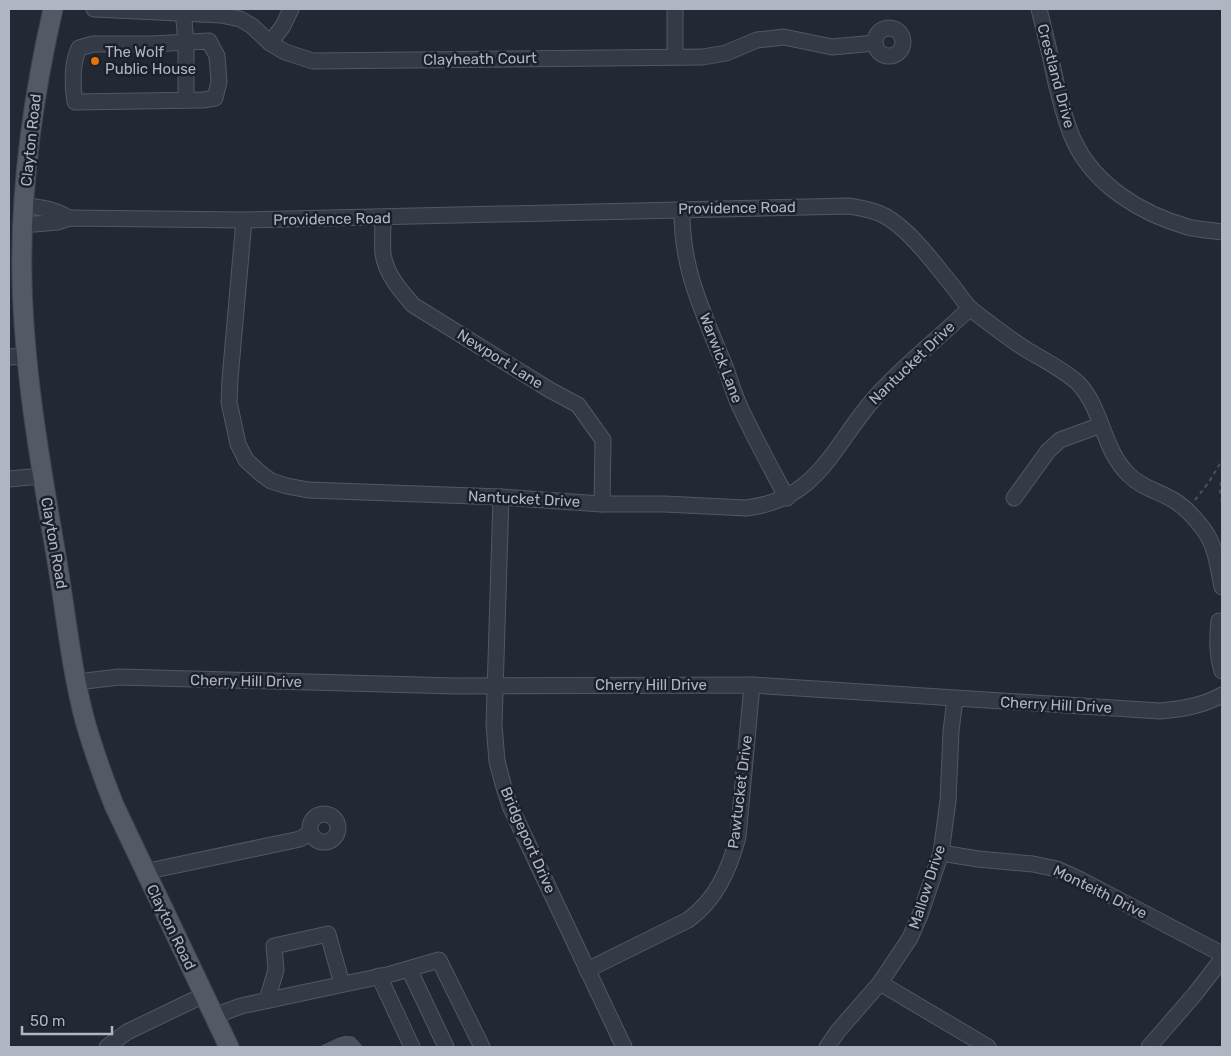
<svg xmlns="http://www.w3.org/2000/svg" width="1231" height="1056" viewBox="0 0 1231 1056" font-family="Rubik,sans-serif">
<rect width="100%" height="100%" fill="#222935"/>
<!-- building -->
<path fill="#48505f" stroke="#1d222c" d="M346,1035L354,1036L364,1047H317L338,1037Z"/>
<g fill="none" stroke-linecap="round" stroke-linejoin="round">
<defs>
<g id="minor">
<path d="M94,9L221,15L240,19L252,26L270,43L285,52L313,61L703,57L726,53L757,40L784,37L832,47L875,43"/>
<path d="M183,9L186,43V100"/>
<path d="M675,9V56"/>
<path d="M1039,9C1045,33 1051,58 1056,83C1061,102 1065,122 1074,141C1095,186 1142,214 1188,227C1199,230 1211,230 1222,232"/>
<circle cx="889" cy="42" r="14"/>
<path d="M209,41L217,56L219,82L215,98L203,100L75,102C72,85 72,63 79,48L93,44H151Z"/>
<path d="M270,43L283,26L291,9"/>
<path d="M24,206C41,207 54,209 69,218"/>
<path d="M682,209C681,266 701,308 722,359C729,375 733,393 741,409C755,439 771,468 787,498"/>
<path d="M383,218C383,230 382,242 383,254C386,274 400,290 413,305L550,390L578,405L603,440L602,504"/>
<path d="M244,220L230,379L229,402L238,444L246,460L259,472L271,481L287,486L308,490L501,497L602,504H664L746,508C823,499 834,440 881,391C909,361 941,336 970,308"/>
<path d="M23,225L58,222L69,218L244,220L849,206C861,208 874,210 885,216C910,230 933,262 951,284C958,292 964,303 972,310C990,324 1008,338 1027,350C1044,360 1064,370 1078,383C1103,409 1102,449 1129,475C1142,488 1159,491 1175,501C1186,508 1196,519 1204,530C1216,546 1218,568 1222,587"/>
<path d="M9,357L27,356"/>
<path d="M9,479L42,476"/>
<path d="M501,497L494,725L497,761L503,784L510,806L624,1047"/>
<path d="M1014,498L1048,451L1060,440L1101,425"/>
<path d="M1219,621C1217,637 1217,655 1222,671"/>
<path d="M77,682L119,677L456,686L752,685L1160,711C1182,709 1202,706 1222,695"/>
<circle cx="324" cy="828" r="14"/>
<path d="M941,853L978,859L1033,864L1057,869L1081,880L1222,954"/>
<path d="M144,872L300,839L310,833"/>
<path d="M409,969L446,1047"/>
<path d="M587,970L688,920C716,900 729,870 738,837L752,685"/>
<path d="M379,976L412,1047"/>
<path d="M880,983L988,1047"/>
<path d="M267,1000L276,970L274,946L328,934L342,984"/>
<path d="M214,1016L241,1006L391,974L439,960L482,1047"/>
<path d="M107,1047L127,1032L204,995"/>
<path d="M827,1047L838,1031L880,983L910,938L920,915L941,853L948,801L951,731L955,699"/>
<path d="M1149,1047L1195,994L1222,959"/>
</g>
<path id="major" d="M53,9C33,97 20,188 22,279C24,374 41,467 57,561C66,614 71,668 85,721C93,749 103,777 114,805L229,1047"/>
</defs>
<!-- minor casing -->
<use href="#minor" stroke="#525863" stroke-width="17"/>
<!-- major casing -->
<use href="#major" stroke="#3e444f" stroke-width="21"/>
<!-- path -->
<g stroke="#455458" stroke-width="2" stroke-dasharray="4 4" stroke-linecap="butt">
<path d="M1222,474L1220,490L1222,503"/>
<path d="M1195,500L1209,482L1222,460"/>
</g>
<!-- minor -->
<use href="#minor" stroke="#353b46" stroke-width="15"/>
<!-- major -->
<use href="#major" stroke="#535a66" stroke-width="19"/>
</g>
<!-- markers -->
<circle fill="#e8710a" stroke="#1b202a" stroke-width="2" cx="95" cy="61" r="5"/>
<g text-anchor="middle" stroke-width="5" stroke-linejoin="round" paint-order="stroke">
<!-- poi labels -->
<g font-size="15" fill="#afb5c2" stroke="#1b202a" text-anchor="start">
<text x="105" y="57">The Wolf<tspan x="105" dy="17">Public House</tspan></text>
</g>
<!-- street labels -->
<g font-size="15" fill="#afb5c2" stroke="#1b202a">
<text transform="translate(480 59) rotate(-1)" y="5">Clayheath Court</text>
<text transform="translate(1056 76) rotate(75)" y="5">Crestland Drive</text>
<text transform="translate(31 140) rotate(-84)" y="5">Clayton Road</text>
<text transform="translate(737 208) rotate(-1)" y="5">Providence Road</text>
<text transform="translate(332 219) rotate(-1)" y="5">Providence Road</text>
<text transform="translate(721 358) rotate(69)" y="5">Warwick Lane</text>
<text transform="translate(500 359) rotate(32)" y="5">Newport Lane</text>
<text transform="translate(912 363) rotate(-44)" y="5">Nantucket Drive</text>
<text transform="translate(524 499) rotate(3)" y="5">Nantucket Drive</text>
<text transform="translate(54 543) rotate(80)" y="5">Clayton Road</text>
<text transform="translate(246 681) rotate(1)" y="5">Cherry Hill Drive</text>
<text x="651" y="690">Cherry Hill Drive</text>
<text transform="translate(1056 705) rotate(3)" y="5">Cherry Hill Drive</text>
<text transform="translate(740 792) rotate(-83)" y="5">Pawtucket Drive</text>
<text transform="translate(528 840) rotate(66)" y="5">Bridgeport Drive</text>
<text transform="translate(927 887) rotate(-72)" y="5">Mallow Drive</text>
<text transform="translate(1100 892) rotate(26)" y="5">Monteith Drive</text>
<text transform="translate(171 927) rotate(64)" y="5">Clayton Road</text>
</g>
</g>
<!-- border -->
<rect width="1231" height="1056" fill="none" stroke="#afb5c2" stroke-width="20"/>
<!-- scale -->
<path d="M22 1026v8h90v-8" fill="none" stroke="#afb5c2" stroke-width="2.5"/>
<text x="30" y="1026" font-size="15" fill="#afb5c2" stroke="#1b202a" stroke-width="4" paint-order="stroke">50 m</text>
</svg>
